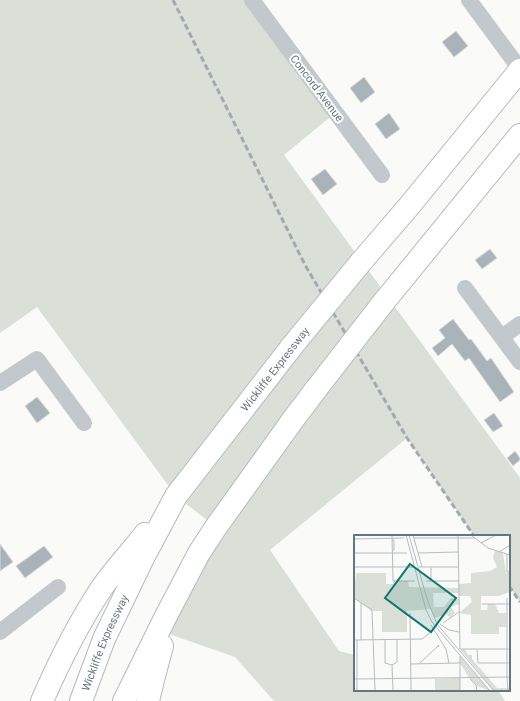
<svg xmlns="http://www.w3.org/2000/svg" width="520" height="701" viewBox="0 0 520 701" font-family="Roboto,sans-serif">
<rect width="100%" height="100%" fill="#fafaf8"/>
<!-- green -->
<path fill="#dadfd7" d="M0,0H252L335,113L284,155L520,478V602L509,586V536H474L407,438L270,550L339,651L355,655V690H498L505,701H274L235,657L166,633L216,527L176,496L37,307L0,333Z"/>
<!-- building -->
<g fill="#aab3b9" stroke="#dcdcda">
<path d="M456,31L468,46L454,57L442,42Z"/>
<path d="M364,77L375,92L361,103L350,88Z"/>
<path d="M389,113L400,129L386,139L375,124Z"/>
<path d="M325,169L337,184L323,195L311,179Z"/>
<path d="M490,249L497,258L482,269L475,260Z"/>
<path d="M453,319L469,340L471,339L487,361L491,358L514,392L500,402L469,358L465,361L452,344L438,356L432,348L445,338L439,330Z"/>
<path d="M37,397L50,413L37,423L25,406Z"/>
<path d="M494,413L503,426L493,432L484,420Z"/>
<path d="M515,451L520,458V460L513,466L507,458Z"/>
<path d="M0,544L13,562L0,571Z"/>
<path d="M44,546L53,557L25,578L16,566Z"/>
</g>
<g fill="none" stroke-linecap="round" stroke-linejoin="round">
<defs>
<g id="highway">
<path d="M361,262L410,205L520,70"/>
<path d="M383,303L520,135"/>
<path d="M42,701C59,662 78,624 101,589C114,570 131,552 145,534"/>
<path id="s1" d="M81,701L104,639L143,558L176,496L293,345"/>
<path d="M124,701L166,616L199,553L216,527L295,417L317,388"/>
<path d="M148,701L153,680L162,646"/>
</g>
</defs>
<!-- highway casing -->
<use href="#highway" stroke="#b4b9bd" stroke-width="24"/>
<!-- minor -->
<g stroke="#c3c8cc" stroke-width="16">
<path d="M252,0L382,175"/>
<path d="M469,0L520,69"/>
<path d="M465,288L520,362"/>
<path d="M502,337L520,324"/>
<path d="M0,383L37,359L84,423"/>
<path d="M0,632L58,587"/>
</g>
<!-- highway -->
<use href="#highway" stroke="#fff" stroke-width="22"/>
<!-- rail -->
<g stroke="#a2aab0" stroke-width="3" stroke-dasharray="6 3" stroke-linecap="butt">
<path d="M173,0L305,265L407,438L474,536"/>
<path d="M509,586L520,602"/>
</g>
<defs>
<g id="highway-bridge">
<path d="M293,345L361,262"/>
<path d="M317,388L383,303"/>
</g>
</defs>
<!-- highway-bridge casing -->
<use href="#highway-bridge" stroke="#b4b9bd" stroke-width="24" stroke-linecap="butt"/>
<!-- highway-bridge -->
<use href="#highway-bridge" stroke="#fff" stroke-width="22"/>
</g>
<g text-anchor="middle" stroke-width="4" stroke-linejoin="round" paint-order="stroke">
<!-- street labels -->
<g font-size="11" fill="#657683" stroke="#fff">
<text transform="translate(317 88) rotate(53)" y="4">Concord Avenue</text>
<text transform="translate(275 369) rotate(-52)" y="4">Wickliffe Expressway</text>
<text dy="4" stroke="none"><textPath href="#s1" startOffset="63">Wickliffe Expressway</textPath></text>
</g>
</g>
<!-- overview -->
<g transform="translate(354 535)">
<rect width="156" height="156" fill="#fafaf8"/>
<path d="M141,15L149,18L152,38H156V57L144,61H127V75H133L134,69H141L145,78H152V92H145V99H117V80L105,78L118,67L116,61H105L104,58H79L80,72H90L97,63L105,64V69L97,72L101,78L96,83L93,79L81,83L76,74L53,76V97H28V76H18L0,63L2,38H32V49H39V45L54,46L55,52L104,53L105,49L117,48V38L136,36L143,32L139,23ZM106,114H111L114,120H118V124L143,153H156V156H140ZM106,121L136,156L123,151L116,144L106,128ZM106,143V156H81V144Z" fill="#dadfd7"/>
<path fill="none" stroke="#b5bdc2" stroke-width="1" d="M38,0L39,46H61M52,0L72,75L78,87L136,156M55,0L73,64L83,89L140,156M59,0L68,32M104,0L106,114M117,0L134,13L156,20M60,3H121M0,4L50,3M38,5H40V15L38,16M127,8L142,0M145,17L156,10M0,18H53M64,18L104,17M153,19V37H156M0,32H60M65,32H104M77,32V46M72,46H105M0,63L18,75L21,156M128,69H156M56,78L57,156M89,88L105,77M86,89L95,95L105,97M77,90L92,114L95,128M0,105L68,104L77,97M3,105V156M7,105V68M31,105V128L38,130M106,114H156M123,114L124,128H156M106,121V156M66,128L85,110L84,112M56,129L106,128M38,130L43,127V105M38,130L39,156M153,142V63M153,142L154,156M0,144L156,142M116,144L122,150L123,156"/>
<path fill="#0f766e" fill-opacity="0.15" stroke="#0f766e" stroke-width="2" d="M56,29L102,63L77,97L31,63Z"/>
<rect width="156" height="156" fill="none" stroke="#657683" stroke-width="2"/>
</g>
</svg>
